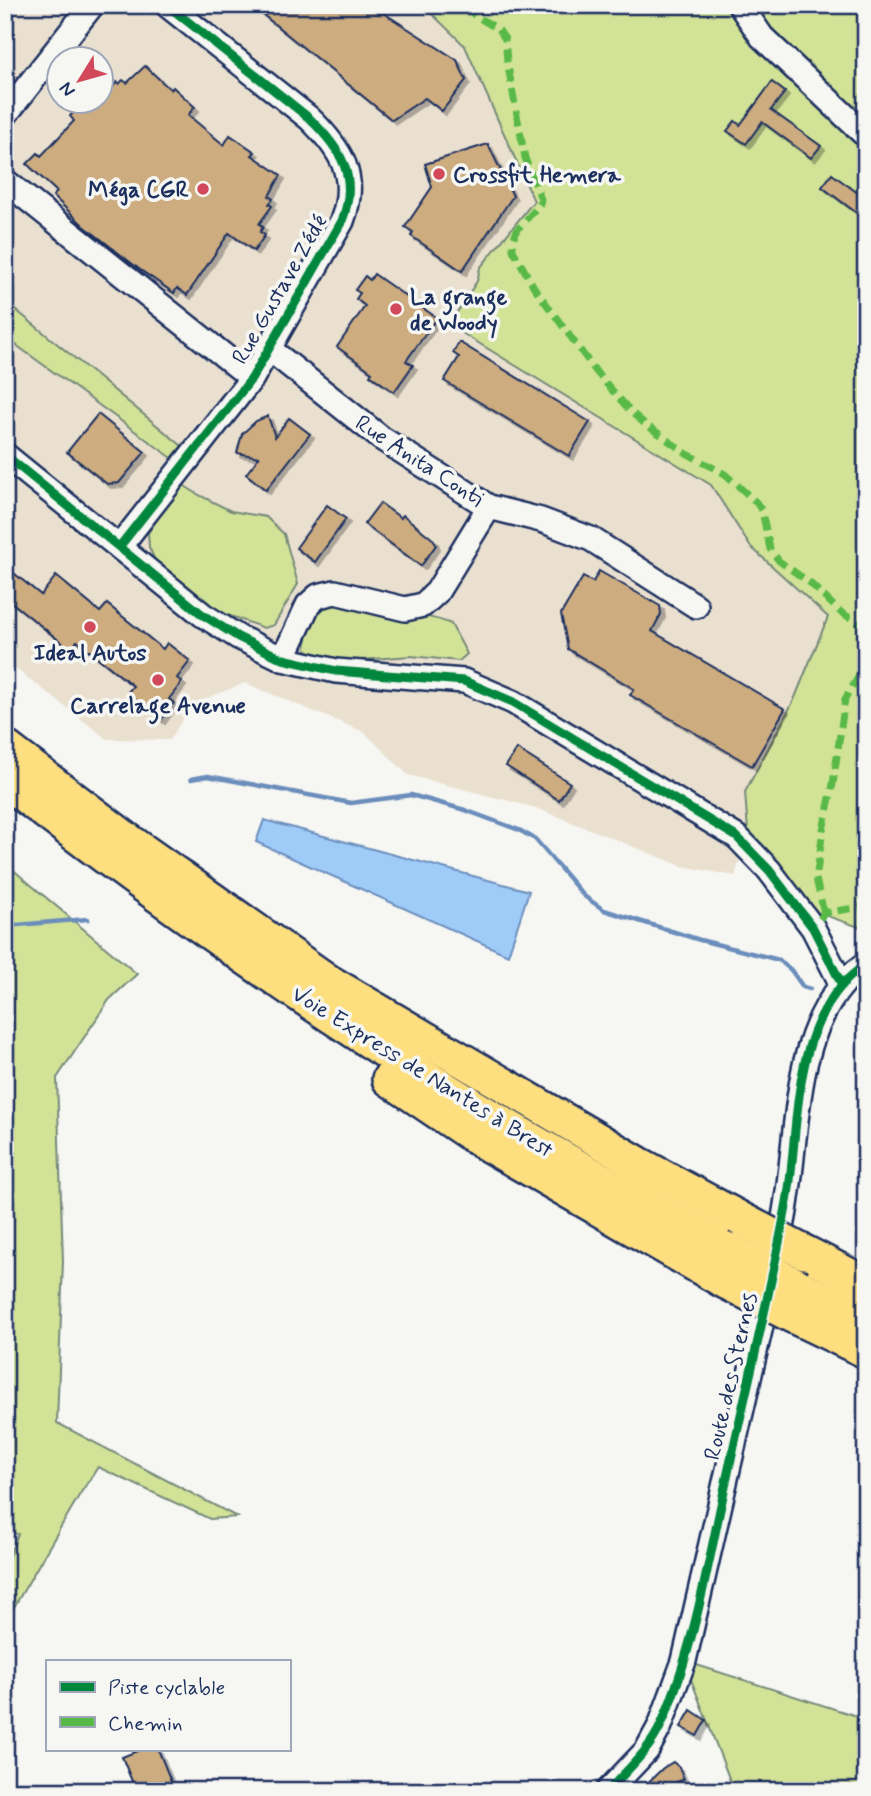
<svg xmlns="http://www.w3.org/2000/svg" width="871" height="1796" viewBox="0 0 871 1796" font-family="Mynerve,sans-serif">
<defs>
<filter id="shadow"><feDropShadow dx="4" dy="4" stdDeviation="0" flood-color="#0004"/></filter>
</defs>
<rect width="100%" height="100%" fill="#f6f6f2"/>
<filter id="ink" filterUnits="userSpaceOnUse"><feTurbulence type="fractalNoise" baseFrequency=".0143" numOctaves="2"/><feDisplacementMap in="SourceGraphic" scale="14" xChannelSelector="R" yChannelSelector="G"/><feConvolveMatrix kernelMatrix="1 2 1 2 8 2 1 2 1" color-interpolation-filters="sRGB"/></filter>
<g filter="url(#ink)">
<!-- built -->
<path fill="#eae0d0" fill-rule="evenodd" d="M5,5H423L465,46L534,202L480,268L477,281L449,325L711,485L750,546L828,617L794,700L745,792L748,831L735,876L682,866L536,808L408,775L364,732L245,683L192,704L170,740L107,739L5,660ZM60,60H102V102H60Z"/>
<!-- green -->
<g fill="#d2e397" stroke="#76897a" stroke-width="2">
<path d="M423,5H866V923L859,927L818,913L748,831L745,792L794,700L828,617L750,546L711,485L449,325L477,281L480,268L534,201L465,46Z"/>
<path d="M5,301L182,446L172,458L5,337Z"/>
<path d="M180,483L199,495L231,511L266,517L284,534L298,584L274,625L264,628L214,610L159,570L149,547L148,533Z"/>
<path d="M332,603C351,608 372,615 391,616C418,618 424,613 451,624L467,654L459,661L411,656L348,661L315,657L306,649C306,628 311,611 332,603Z"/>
<path d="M5,863L137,974L109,1000L57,1078L63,1261L57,1423L237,1517L210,1519L98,1467L80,1494L14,1607L5,1612V1565L18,1534L5,1532Z"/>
<path d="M684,1661L866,1719V1791H734Z"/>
</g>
<!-- water -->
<path fill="#9fcbf9" stroke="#6a8dbb" stroke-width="2" d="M264,820L529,891L508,955L256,842Z"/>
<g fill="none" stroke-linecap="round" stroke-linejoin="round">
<!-- stream -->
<g stroke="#6a8dbb" stroke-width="4.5">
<path d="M191,779L208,776L351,803L411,795L465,810L519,830L535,839L584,896L604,910L700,940L779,960L791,970L803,987L810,989"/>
<path d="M5,926L88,919"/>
</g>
</g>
<!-- building -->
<g fill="#cdac80" stroke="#1b2f5e" stroke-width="2" filter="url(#shadow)">
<path d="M251,5H371L457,60L466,80L442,111L425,98L392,120Z"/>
<path d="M145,66L171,90L173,87L195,107L188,115L224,145L230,135L255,152L252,155L281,175L269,196L273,199L269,204L272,206L259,224L263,227L260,232L265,235L254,251L229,233L187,295L177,288L174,293L139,269L84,226L53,196L57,192L27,164L38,153L41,156L74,121L70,116L84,102H102V99L117,82L119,84L123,80L127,83Z"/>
<path d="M772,82L785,92L771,110L821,146L811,158L762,122L746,144L727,131L735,121L740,125Z"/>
<path d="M488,144L513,196L462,271L411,236L413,232L405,227L432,187L425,164Z"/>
<path d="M832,174L866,199V220L822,187Z"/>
<path d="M374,274L437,318L406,361L413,365L394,392L370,375L372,372L337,347L365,306L356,299L360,293L355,290L365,276L370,280Z"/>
<path d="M459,342L590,422L569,456L444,381L459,357L453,353Z"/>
<path d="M98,414L145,452L119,483L107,484L67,452Z"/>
<path d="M268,416L275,437L289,418L310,434L266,490L246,474L259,457L237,453L242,434L256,421Z"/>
<path d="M380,503L401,518L403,515L434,540L436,545L421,566L364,524Z"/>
<path d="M327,505L346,519L315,562L296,548Z"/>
<path d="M5,566L41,595L56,576L100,612L107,604L163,649L167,643L190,661L177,678L182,682L169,699L174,703L161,720L127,693L133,686L77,641L71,650L5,597Z"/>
<path d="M599,571L660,606L661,614L652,631L785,709L752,766L630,695L634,689L568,649L561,614L583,577L593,582Z"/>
<path d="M517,749L570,783L559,800L506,766Z"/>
<path d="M691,1710L706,1720L697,1736L681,1727Z"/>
<path d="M142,1749H158L175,1791H136L122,1757Z"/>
<path d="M673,1762L679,1767L684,1779L668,1786L667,1791H639L663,1768Z"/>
</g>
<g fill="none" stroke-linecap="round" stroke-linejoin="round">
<defs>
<g id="minor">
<path d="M740,5L762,37L862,132H866"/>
<path d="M5,115L92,5"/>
<path d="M5,181L252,378"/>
<path d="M268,348L381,438L489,507L541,520L591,539L696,606"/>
<path d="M5,455L203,615L238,637L283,659L336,671L464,681L513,702L737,837L769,870L813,928L842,985"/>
<path d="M120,546L252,378L342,221C359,176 341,149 309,118L167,5"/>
<path d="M283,659L308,605L318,596L335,592L405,609L423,605L437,592L489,507"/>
<path d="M777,1251C781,1233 785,1215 787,1198C798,1128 794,1042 842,985C848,977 858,970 866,964"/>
<path d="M608,1791L647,1750L660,1726L684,1661L769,1291"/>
</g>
<g id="highway">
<path d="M5,747L125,838L329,982L639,1164L737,1217"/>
<path d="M5,781C141,886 280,986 426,1077C525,1139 627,1195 730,1250"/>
<path d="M389,1079L478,1139L722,1280"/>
<path d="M804,1252L866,1284"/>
<path d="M800,1287L866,1320"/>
<path d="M791,1315L866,1351"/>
</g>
</defs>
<!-- minor casing -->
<use href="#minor" stroke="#1b2f5e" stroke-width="28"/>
<!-- highway casing -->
<use href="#highway" stroke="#1b2f5e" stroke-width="38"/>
<!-- minor -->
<use href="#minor" stroke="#f6f6f2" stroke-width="23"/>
<!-- highway -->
<use href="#highway" stroke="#fedf80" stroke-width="33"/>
<defs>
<g id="highway-bridge">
<path d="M737,1217L804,1252"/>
<path d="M730,1250L800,1287"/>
<path d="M722,1280L791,1315"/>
</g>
</defs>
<!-- highway-bridge casing -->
<use href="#highway-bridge" stroke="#1b2f5e" stroke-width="38" stroke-linecap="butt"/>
<!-- highway-bridge -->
<use href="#highway-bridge" stroke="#fedf80" stroke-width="33"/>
<!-- quiet -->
<g stroke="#58b947" stroke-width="7" stroke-dasharray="14 7" stroke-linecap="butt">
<path d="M465,5L474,15L498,29L505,39L507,61L525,158L541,199L540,204L517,230L513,240V250L534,287L597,373L632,413L645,424L686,453L725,474L756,502L762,511L770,549L779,561L809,582L839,611L866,628"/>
<path d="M824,913L816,879L823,830L833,784L845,699L866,664"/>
<path d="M820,919L824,913L866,906"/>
</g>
<defs>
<g id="cycleway">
<path d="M5,455L203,615L238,637L283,659L336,671L464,681L513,702L737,837L769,870L813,928L842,985"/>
<path d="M120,546L252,378L342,221C359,176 341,149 309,118L167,5"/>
<path d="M608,1791C627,1770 649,1751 661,1725C693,1652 707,1569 724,1491C745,1394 769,1299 787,1202C799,1131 791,1043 842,985C849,977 858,970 866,964"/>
</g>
</defs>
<!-- cycleway casing -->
<use href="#cycleway" stroke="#f6f6f2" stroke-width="13"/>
<!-- cycleway -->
<use href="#cycleway" stroke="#00873e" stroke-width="9"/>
</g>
</g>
<!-- markers -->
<g fill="#d1495b" stroke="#f6f6f2" stroke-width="2.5">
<circle cx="439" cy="174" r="7"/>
<circle cx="203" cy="189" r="7"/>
<circle cx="396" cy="309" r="7"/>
<circle cx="90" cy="627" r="7"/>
<circle cx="158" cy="680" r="7"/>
</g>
<g text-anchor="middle" stroke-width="7" stroke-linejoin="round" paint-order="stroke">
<!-- poi labels -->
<g font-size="23" font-weight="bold" fill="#1b2f5e" stroke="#f6f6f2" text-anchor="start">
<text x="453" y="182">Crossfit Hemera</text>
<text x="189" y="197" text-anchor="end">Méga CGR</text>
<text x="410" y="304">La grange<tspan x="410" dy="26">de Woody</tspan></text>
<text x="90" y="660" text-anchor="middle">Ideal Autos</text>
<text x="158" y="713" text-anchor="middle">Carrelage Avenue</text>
</g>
<!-- street labels -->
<g font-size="23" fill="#1b2f5e" stroke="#f6f6f2">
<text transform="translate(279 289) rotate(-60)" y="8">Rue Gustave Zédé</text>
<text transform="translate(420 460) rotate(33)" y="8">Rue Anita Conti</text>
<text transform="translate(423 1071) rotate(32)" y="8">Voie Express de Nantes à Brest</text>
<text transform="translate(730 1376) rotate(-77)" y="8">Route des Sternes</text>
</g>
</g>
<!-- margin -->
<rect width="871" height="1796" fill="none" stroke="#f6f6f2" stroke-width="28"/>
<rect x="14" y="14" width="843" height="1768" fill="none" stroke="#1b2f5e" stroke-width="2.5" filter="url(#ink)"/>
<!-- legend -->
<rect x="46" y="1660" width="245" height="91" fill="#f6f6f2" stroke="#9ea6b7" stroke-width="2"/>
<rect x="60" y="1682" width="35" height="10" fill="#00873e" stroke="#9ea6b7" stroke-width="2"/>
<text x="108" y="1694" font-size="21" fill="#1b2f5e">Piste cyclable</text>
<rect x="60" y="1717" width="35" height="10" fill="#58b947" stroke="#9ea6b7" stroke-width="2"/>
<text x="108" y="1730" font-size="21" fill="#1b2f5e">Chemin</text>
<!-- north arrow -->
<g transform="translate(80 80) rotate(233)"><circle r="33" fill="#f6f6f2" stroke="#9ea6b7" stroke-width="2"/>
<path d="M0-5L12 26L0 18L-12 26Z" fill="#d1495b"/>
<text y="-10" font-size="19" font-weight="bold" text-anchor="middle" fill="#1b2f5e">N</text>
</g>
</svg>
